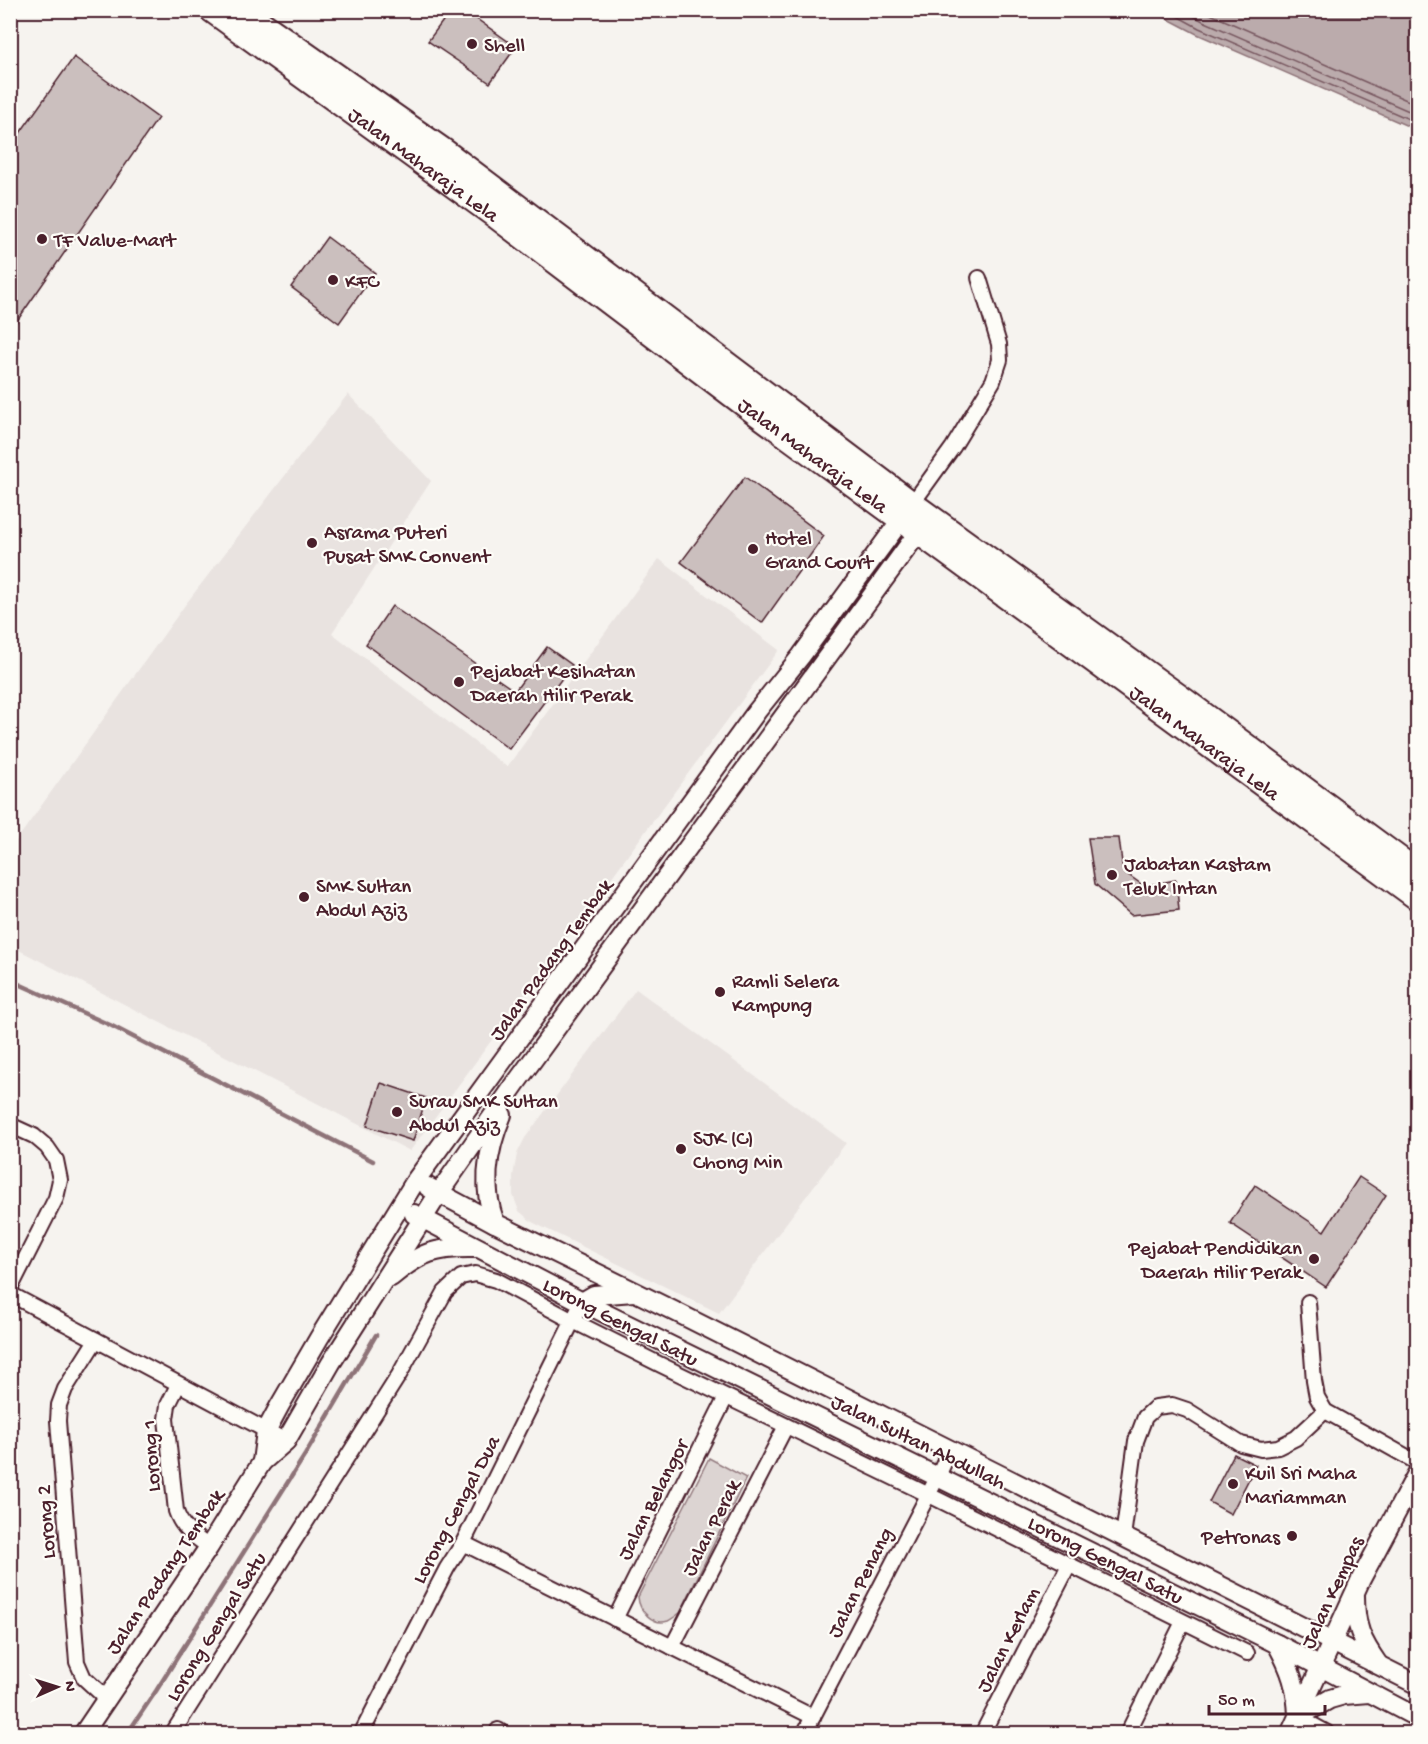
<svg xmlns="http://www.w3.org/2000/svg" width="1428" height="1744" viewBox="0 0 1428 1744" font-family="'Gochi Hand',sans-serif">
<rect width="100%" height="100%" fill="#f6f3ef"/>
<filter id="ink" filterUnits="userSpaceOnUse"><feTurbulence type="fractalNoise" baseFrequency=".0167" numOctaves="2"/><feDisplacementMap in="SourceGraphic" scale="12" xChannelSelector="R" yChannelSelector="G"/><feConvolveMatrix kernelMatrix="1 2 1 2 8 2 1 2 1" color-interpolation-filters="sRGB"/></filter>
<g filter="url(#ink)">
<!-- built -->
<g fill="#e9e3e0">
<path d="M348,394L431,481L332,633L507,767L659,559L779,650L410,1151L11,946V848L185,605Z"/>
<path d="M636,989L846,1143L719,1313L532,1222L519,1211L513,1195V1176L517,1154L525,1138Z"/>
</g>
<!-- green -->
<path fill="#dcd4d2" stroke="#937a7e" stroke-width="1.5" d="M709,1458L746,1478L680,1613C677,1615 672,1619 668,1621C653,1626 639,1611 638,1597Z"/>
<!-- water -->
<path fill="#bbabac" stroke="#8e7378" stroke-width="1.5" d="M1153,11H1417V130L1197,34Z"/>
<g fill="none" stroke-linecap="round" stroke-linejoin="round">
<!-- shore -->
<g stroke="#77575f" stroke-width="1.5">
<path d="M1166,10L1199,28L1418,123"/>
<path d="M1182,10L1203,21L1418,115"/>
<path d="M1201,10L1418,105"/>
</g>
<!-- stream -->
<g stroke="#8e7378" stroke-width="4.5">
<path d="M10,980L110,1025L373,1161"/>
<path d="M127,1734L156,1691L305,1455L376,1335"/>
</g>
</g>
<!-- building -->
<g fill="#cbbfbe" stroke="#4a1f2b" stroke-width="1.5">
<path d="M451,10H464L516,47L490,83L428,41Z"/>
<path d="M74,57L158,118L10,331V147Z"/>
<path d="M327,237L375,273L339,323L291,287Z"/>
<path d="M745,477L824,536L762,623L681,562Z"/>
<path d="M392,606L515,691L547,647L572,665L509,749L366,644Z"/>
<path d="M1088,838H1119L1123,871L1144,886L1176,880L1179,910L1131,915L1095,884Z"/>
<path d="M381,1083L426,1098L413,1141L367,1126Z"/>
<path d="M1359,1177L1386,1195L1326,1287L1230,1223L1255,1185L1324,1231Z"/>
<path d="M1234,1454L1256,1465L1231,1514L1209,1502Z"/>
</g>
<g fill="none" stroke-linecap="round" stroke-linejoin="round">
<defs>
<g id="street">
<path d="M912,504L953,447L993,381L1000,360L999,344L979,278"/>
<path d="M10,1125L34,1136L47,1147L56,1160L60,1180L56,1198L10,1289"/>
<path d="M10,1294L286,1441"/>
<path d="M1308,1302L1314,1381L1317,1397L1325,1411L1418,1463"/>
<path d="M96,1340L65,1389L59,1405L58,1421L77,1662L84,1678L106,1698"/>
<path d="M178,1385L168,1405L166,1419L176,1511C182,1529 194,1536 209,1547"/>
<path d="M1123,1537L1136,1441L1145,1417L1156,1407L1172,1405L1187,1410L1241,1444L1261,1449L1278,1447L1296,1438L1325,1411"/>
<path d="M463,1543L813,1717"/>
<path d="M615,1619L726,1397"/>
<path d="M672,1647L786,1426"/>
<path d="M1298,1717L1329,1734"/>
<path d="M498,1730L504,1734"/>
<path d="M172,1734L399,1375L445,1292L461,1277L475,1274L496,1280L573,1321L661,1365L929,1495L1247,1653"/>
<path d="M361,1734L447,1568L463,1543L582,1302"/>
<path d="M804,1734L938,1476L950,1450"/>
<path d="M982,1734L1069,1565"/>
<path d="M1127,1734L1183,1622"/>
</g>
<g id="secondary">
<path d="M428,1187L495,1223L676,1312L1418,1685"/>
<path d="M414,1214L582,1302L1277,1644L1418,1718"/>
<path d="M495,1223C481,1186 487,1150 502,1115"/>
<path d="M391,1277C421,1252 436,1247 475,1248"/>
<path d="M582,1302L594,1295L634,1292"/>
<path d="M262,1462L266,1431L280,1405L319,1338L416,1180L757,711L801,656L909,509"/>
<path d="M1355,1596C1355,1626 1361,1640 1378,1664"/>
<path d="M1277,1644C1291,1670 1297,1687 1298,1716"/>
<path d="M1298,1717L1330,1699L1344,1695L1369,1693"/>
<path d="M83,1734L209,1547L262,1462L286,1441L331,1363L439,1193L516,1083L925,523"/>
<path d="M1290,1734L1361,1579L1418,1472"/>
</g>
<g id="highway">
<path id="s1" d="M212,10L496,216L755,412L1418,898"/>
<path d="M242,10L445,152L912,504L1185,701L1418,873"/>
</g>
</defs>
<!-- street casing -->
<use href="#street" stroke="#4a1f2b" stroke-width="18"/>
<!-- secondary casing -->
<use href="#secondary" stroke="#4a1f2b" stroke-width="22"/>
<!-- highway casing -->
<use href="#highway" stroke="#4a1f2b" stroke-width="28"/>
<!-- street -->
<use href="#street" stroke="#fdfcf7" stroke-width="14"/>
<!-- secondary -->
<use href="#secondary" stroke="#fdfcf7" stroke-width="18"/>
<!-- highway -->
<use href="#highway" stroke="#fdfcf7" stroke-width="24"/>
</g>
</g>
<!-- markers -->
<g fill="#4a1f2b" stroke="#fdfcf7" stroke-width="2">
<circle cx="472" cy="44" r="6"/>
<circle cx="42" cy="239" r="6"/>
<circle cx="333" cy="280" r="6"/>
<circle cx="312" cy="543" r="6"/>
<circle cx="753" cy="549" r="6"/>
<circle cx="459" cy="682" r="6"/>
<circle cx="1112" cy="875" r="6"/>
<circle cx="304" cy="897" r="6"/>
<circle cx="720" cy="992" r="6"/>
<circle cx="397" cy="1112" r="6"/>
<circle cx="681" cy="1149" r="6"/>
<circle cx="1314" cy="1259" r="6"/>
<circle cx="1233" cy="1484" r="6"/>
<circle cx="1292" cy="1536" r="6"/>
</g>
<g text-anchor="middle" stroke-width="4.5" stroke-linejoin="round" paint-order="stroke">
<!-- poi labels -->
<g font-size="21" fill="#4a1f2b" stroke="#fdfcf7" text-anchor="start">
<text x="484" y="51">Shell</text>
<text x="54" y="246">TF Value-Mart</text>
<text x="345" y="287">KFC</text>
<text x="324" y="538">Asrama Puteri<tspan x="324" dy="24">Pusat SMK Convent</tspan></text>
<text x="765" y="544">Hotel<tspan x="765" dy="24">Grand Court</tspan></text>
<text x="471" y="677">Pejabat Kesihatan<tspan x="471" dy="24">Daerah Hilir Perak</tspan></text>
<text x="1124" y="870">Jabatan Kastam<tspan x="1124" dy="24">Teluk Intan</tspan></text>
<text x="316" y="892">SMK Sultan<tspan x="316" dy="24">Abdul Aziz</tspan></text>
<text x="732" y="987">Ramli Selera<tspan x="732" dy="24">Kampung</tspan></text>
<text x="409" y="1107">Surau SMK Sultan<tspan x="409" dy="24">Abdul Aziz</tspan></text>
<text x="693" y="1144">SJK (C)<tspan x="693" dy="24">Chong Min</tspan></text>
<text x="1302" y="1254" text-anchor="end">Pejabat Pendidikan<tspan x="1302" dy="24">Daerah Hilir Perak</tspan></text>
<text x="1245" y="1479">Kuil Sri Maha<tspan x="1245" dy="24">Mariamman</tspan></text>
<text x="1280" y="1543" text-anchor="end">Petronas</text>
</g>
<!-- street labels -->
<g font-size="21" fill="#4a1f2b" stroke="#fdfcf7">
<text dy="7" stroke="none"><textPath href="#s1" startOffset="262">Jalan Maharaja Lela</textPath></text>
<text dy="7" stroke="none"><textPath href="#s1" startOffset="748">Jalan Maharaja Lela</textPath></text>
<text dy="7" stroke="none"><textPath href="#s1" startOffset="1234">Jalan Maharaja Lela</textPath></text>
<text transform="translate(550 959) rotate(-54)" y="7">Jalan Padang Tembak</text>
<text transform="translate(621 1321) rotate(27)" y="7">Lorong Gengal Satu</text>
<text transform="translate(919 1441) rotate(26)" y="7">Jalan Sultan Abdullah</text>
<text transform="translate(150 1456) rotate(-94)" y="7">Lorong 1</text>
<text transform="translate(652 1499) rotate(-63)" y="7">Jalan Belangor</text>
<text transform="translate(455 1509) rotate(-62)" y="7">Lorong Cengal Dua</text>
<text transform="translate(45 1522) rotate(-94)" y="7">Lorong 2</text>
<text transform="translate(710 1527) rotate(-63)" y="7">Jalan Perak</text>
<text transform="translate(1106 1559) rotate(27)" y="7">Lorong Gengal Satu</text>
<text transform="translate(164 1571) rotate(-56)" y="7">Jalan Padang Tembak</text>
<text transform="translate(859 1582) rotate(-63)" y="7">Jalan Penang</text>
<text transform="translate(1331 1592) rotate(-65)" y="7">Jalan Kempas</text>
<text transform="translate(215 1626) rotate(-58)" y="7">Lorong Gengal Satu</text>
<text transform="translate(1007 1639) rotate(-63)" y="7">Jalan Kerlam</text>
</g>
</g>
<!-- margin -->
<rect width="1428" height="1744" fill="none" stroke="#fdfcf7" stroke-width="36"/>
<rect x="18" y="18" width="1392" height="1708" fill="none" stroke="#4a1f2b" stroke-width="2" filter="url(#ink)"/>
<!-- north arrow -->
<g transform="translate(57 1687) rotate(87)" stroke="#fdfcf7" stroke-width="4.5" paint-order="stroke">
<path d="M0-4.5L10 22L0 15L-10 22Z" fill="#4a1f2b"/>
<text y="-9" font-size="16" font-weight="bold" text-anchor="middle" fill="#4a1f2b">N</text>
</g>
<!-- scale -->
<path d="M1209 1705v9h116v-9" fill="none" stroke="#4a1f2b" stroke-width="3"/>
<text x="1218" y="1705" font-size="18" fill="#4a1f2b" stroke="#fdfcf7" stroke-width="4.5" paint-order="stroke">50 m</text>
</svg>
